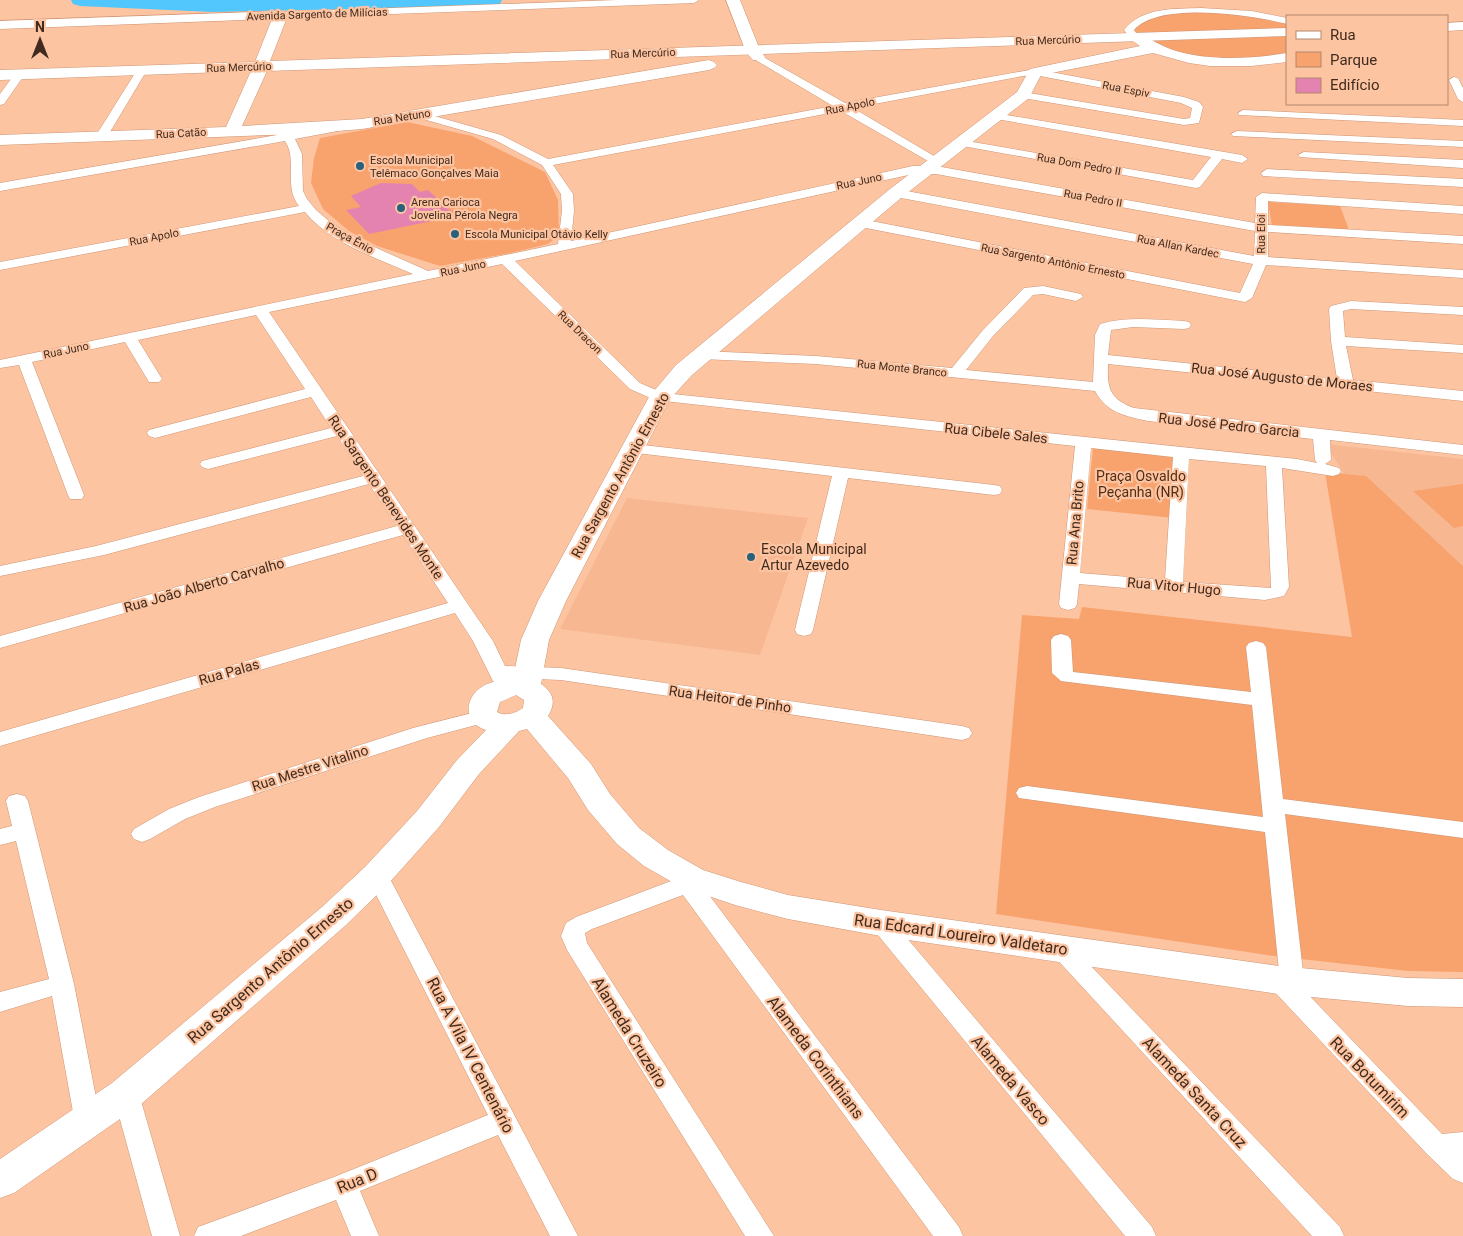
<svg xmlns="http://www.w3.org/2000/svg" width="1463" height="1236" viewBox="0 0 1463 1236" font-family="Roboto,sans-serif">
<rect width="100%" height="100%" fill="#fdc4a2"/>
<!-- built -->
<g fill="#f7b791">
<path d="M1326,444L1463,459V566L1366,476L1344,474Z"/>
<path d="M627,498L808,518L760,655L560,629Z"/>
</g>
<!-- green -->
<g fill="#f8a26d">
<path d="M1217,10L1287,24V55L1237,61L1183,55L1134,34L1133,26L1153,14Z"/>
<path d="M407,122L472,136L545,172L558,200L559,235L548,244L510,253L440,266L377,246L349,231L323,209L311,183L314,158L320,138Z"/>
<path d="M1268,202L1340,206L1349,230L1272,226Z"/>
<path d="M1093,448L1174,457L1173,518L1087,509Z"/>
<path d="M1325,472L1366,476L1463,566V972L1408,971L1274,956L996,914L1022,615L1079,619L1082,607L1352,637Z"/>
<path d="M1463,484V526L1454,528L1413,491Z"/>
</g>
<g fill="none" stroke-linecap="round" stroke-linejoin="round">
<!-- river -->
<path fill="#51c7fe" fill-rule="evenodd" d="M71,0H502L500,4L493,6L213,12L80,6L73,4Z"/>
</g>
<!-- building -->
<path fill="#e583b0" d="M381,183L412,184L420,192L428,190L456,216L369,234L346,210L361,207L351,196Z"/>
<g fill="none" stroke-linecap="round" stroke-linejoin="round">
<defs>
<g id="street">
<path d="M617,0H699L694,3L281,18L276,15L281,12Z"/>
<path d="M1201,8L1252,11L1287,18V24C1252,15 1159,1 1134,30L1139,37L1137,39H1131L1124,30C1142,7 1174,9 1201,8Z"/>
<path d="M758,54L845,103L1035,69L1184,97L1199,102L1203,107L1199,123L1184,125L1023,98L1019,97L1018,95L1019,93L1023,92L1184,119L1190,118L1192,108L1181,103L1035,75L1023,76L853,108L939,159L941,161L939,163L935,165L841,111L553,165L573,194L574,211L571,241L913,166H936L1255,223L1256,197L1262,193L1463,206V214L1268,201V225L1463,236V244L1268,232V257L1463,270V278L1266,265L1252,298L1245,302L861,227L855,223L861,219L1240,293L1253,264L896,197L890,193L896,189L1254,256L1255,231L936,174H913L515,261L640,383L663,393L1297,459L1317,463L1315,460L1313,439L1148,421C1125,416 1107,413 1095,391L816,364L702,359L697,358L695,355L697,352L702,351L816,356L952,368L983,330L1024,288L1043,286L1081,294L1083,297L1076,301L1043,294L1033,295L993,336L966,370L1093,382L1095,335L1100,324C1128,316 1155,320 1184,321L1189,322L1191,325L1189,328L1184,329L1133,327L1111,330L1108,355L1337,379L1331,341L1329,309L1331,306L1351,301L1463,307V315L1351,309L1343,311L1345,337L1463,345V353L1346,346L1353,380L1463,391V401L1108,364C1107,389 1110,399 1134,408L1463,445V455L1330,440L1331,460L1325,464L1339,468L1341,471L1339,474L1333,476L1282,468L1289,587L1284,596L1265,600L1079,584L1077,604L1075,608L1068,610L1061,608L1059,604L1075,446L655,400L630,389L502,264L269,312L493,641L505,666L561,668L962,726L969,728L972,733L969,738L962,740L561,680L512,678L513,681L510,685L503,687L496,685L493,681L473,641L455,613L0,746V732L448,603L403,535L0,648V636L397,526L369,484L104,555L0,576V566L96,546L363,476L337,436L208,469L202,467L200,464L202,461L331,428L311,397L155,438L149,436L147,433L149,430L305,389L256,315L138,340L162,379L159,382H149L125,342L32,362L84,495L82,499H70L68,495L19,365L0,368V360L413,274C377,258 331,244 305,212L0,270V262L299,206C283,186 298,160 285,141L0,191V183L277,135L274,132L280,129L289,133L344,124L348,125L350,127L348,129L295,139L302,154L303,191L307,199L316,210L330,222L363,242L428,271L558,244L562,211L561,194L542,165L493,139L416,117L414,115L416,113H424L501,135L548,159L833,106L754,59L753,57ZM1091,448L1173,457L1165,580L1080,573ZM1189,459L1266,466L1271,588L1183,582Z"/>
<path d="M142,67L147,70L107,137L101,140L97,139L95,137L137,70Z"/>
<path d="M20,71L25,74L4,104L0,105V94L16,72Z"/>
<path d="M1454,77L1458,78L1463,88V102L1458,99L1449,80Z"/>
<path d="M1243,110L1463,120V126L1239,115L1238,113Z"/>
<path d="M995,113L1242,155L1248,159L1242,163L1222,159L1200,187L1196,188L957,145L955,143L957,141L961,140L1193,180L1211,157L991,118L989,116Z"/>
<path d="M1237,131L1463,141V147L1233,136L1231,134Z"/>
<path d="M1304,152L1463,160V168L1300,157L1298,155Z"/>
<path d="M1267,169L1463,179V187L1263,176L1261,173Z"/>
<path d="M634,444L994,485L1000,486L1002,490L1000,494L994,495L848,478L813,630L811,634L804,636L797,634L795,630L832,476L628,452L626,449L628,446Z"/>
<path d="M1061,634L1068,636L1071,640L1073,672L1251,692L1246,647L1249,643L1256,641L1263,643L1266,647L1283,799L1463,822V838L1285,814L1304,981L1301,987L1442,1134L1463,1132V1183L1453,1179L1427,1154L1270,987L1267,980L1270,973L1279,971L1265,832L1019,798L1016,793L1019,788L1027,786L1263,817L1252,705L1061,681L1052,673L1051,640L1054,636Z"/>
<path d="M484,710L491,711L494,716L491,721L427,738L215,807L185,819L150,839L142,842L134,839L131,834L134,829L169,809L199,797L413,728Z"/>
<path d="M17,794L25,796L28,801L74,984L101,1123L97,1131L88,1134L79,1131L75,1123L52,996L0,1012V992L49,979L16,841L0,845V829L12,826L6,801L9,796Z"/>
<path d="M377,867L385,869L388,875L578,1236H550L498,1135L360,1191L379,1236H351L336,1200L241,1236H194L198,1227L334,1177L488,1115L366,875L369,869Z"/>
<path d="M691,870L699,872L702,878L700,883L959,1227L963,1236H933L683,895L592,929L585,933L587,943L774,1236H745L567,950L561,936L566,923L576,917L679,878L683,872Z"/>
<path d="M881,914L889,917L1152,1227L1156,1236H1125L873,929L869,923L873,917Z"/>
<path d="M1060,939L1068,942L1340,1227L1344,1236H1312L1052,954L1048,948L1052,942Z"/>
<path d="M126,1083L135,1086L139,1094L180,1236H152L113,1094L117,1086Z"/>
</g>
<g id="secondary">
<path d="M726,0H740L760,50L765,57L763,60H753L746,52Z"/>
<path d="M1137,35C1151,38 1162,47 1176,51C1212,61 1250,59 1287,53V62L1251,66H1210L1189,63L1153,53L1041,75L1029,98L902,197L692,375L670,399L566,601L549,640L541,684C554,693 556,703 548,716L591,764L610,794L639,828L668,850L703,870L741,882L788,895L881,910L1279,966L1408,978L1463,979V1007L1408,1006L1279,994L881,936L788,919L735,905L679,886L644,866L617,844L588,810L568,778L527,729L519,731L479,774L439,827L389,883L346,925L140,1105L14,1193L0,1198V1159L112,1083L322,907L365,867L417,811L457,760L486,730C465,724 463,701 480,688C490,681 502,680 513,678L521,640L538,601L649,397L676,365L890,189L1017,92L1030,69L1140,46L1130,39L1132,36ZM516,695L524,700L523,708C516,713 505,717 497,712L500,702Z"/>
</g>
<g id="primary">
<path d="M281,11L288,15L270,61L1287,28V36L267,71L242,126L362,119L709,60L714,62L717,65L714,68L709,70L362,129L297,134L0,145V135L226,127L251,71L0,80V70L255,62L272,19L0,29V21Z"/>
<path d="M1463,22V30L1447,31V23Z"/>
</g>
</defs>
<!-- street casing -->
<use href="#street" stroke="#cd9675" stroke-width="1"/>
<!-- secondary casing -->
<use href="#secondary" stroke="#cd9675" stroke-width="1"/>
<!-- primary casing -->
<use href="#primary" stroke="#cd9675" stroke-width="1"/>
<!-- street -->
<use href="#street" fill="#fff" fill-rule="evenodd"/>
<!-- secondary -->
<use href="#secondary" fill="#fff" fill-rule="evenodd"/>
<!-- primary -->
<use href="#primary" fill="#fff" fill-rule="evenodd"/>
</g>
<!-- markers -->
<g fill="#29607b" stroke="#fdc4a2" stroke-width="2">
<circle cx="360" cy="166" r="5"/>
<circle cx="401" cy="208" r="5"/>
<circle cx="455" cy="234" r="5"/>
<circle cx="751" cy="557" r="5"/>
</g>
<g text-anchor="middle" stroke-width="4.5" stroke-linejoin="round" paint-order="stroke">
<!-- far-street labels -->
<g font-size="11" fill="#412b1e" stroke="#fdc4a2">
<text transform="translate(317 14) rotate(-2)" y="4">Avenida Sargento de Milícias</text>
<text transform="translate(1048 40) rotate(-2)" y="4">Rua Mercúrio</text>
<text transform="translate(643 53) rotate(-2)" y="4">Rua Mercúrio</text>
<text transform="translate(239 67) rotate(-2)" y="4">Rua Mercúrio</text>
<text transform="translate(1126 89) rotate(11)" y="4">Rua Espiv</text>
<text transform="translate(850 106) rotate(-11)" y="4">Rua Apolo</text>
<text transform="translate(402 117) rotate(-9)" y="4">Rua Netuno</text>
<text transform="translate(181 133) rotate(-3)" y="4">Rua Catão</text>
<text transform="translate(1079 164) rotate(10)" y="4">Rua Dom Pedro II</text>
<text transform="translate(859 181) rotate(-12)" y="4">Rua Juno</text>
<text transform="translate(1093 198) rotate(10)" y="4">Rua Pedro II</text>
<text transform="translate(1261 234) rotate(-90)" y="4">Rua Eloi</text>
<text transform="translate(154 237) rotate(-11)" y="4">Rua Apolo</text>
<text transform="translate(350 238) rotate(29)" y="4">Praça Ênio</text>
<text transform="translate(1178 246) rotate(11)" y="4">Rua Allan Kardec</text>
<text transform="translate(1053 261) rotate(11)" y="4">Rua Sargento Antônio Ernesto</text>
<text transform="translate(463 268) rotate(-12)" y="4">Rua Juno</text>
<text transform="translate(580 332) rotate(44)" y="4">Rua Dracon</text>
<text transform="translate(66 350) rotate(-12)" y="4">Rua Juno</text>
<text transform="translate(902 368) rotate(6)" y="4">Rua Monte Branco</text>
</g>
<!-- far-poi labels -->
<g font-size="11" fill="#412b1e" stroke="#fdc4a2" text-anchor="start">
<text x="370" y="164">Escola Municipal<tspan x="370" dy="13">Telêmaco Gonçalves Maia</tspan></text>
<text x="411" y="206">Arena Carioca<tspan x="411" dy="13">Jovelina Pérola Negra</tspan></text>
<text x="465" y="238">Escola Municipal Otávio Kelly</text>
</g>
<!-- street labels -->
<g font-size="14" fill="#412b1e" stroke="#fdc4a2">
<text transform="translate(1282 377) rotate(6)" y="5">Rua José Augusto de Moraes</text>
<text transform="translate(1229 425) rotate(6)" y="5">Rua José Pedro Garcia</text>
<text transform="translate(996 433) rotate(6)" y="5">Rua Cibele Sales</text>
<text transform="translate(620 475) rotate(-61)" y="5">Rua Sargento Antônio Ernesto</text>
<text transform="translate(386 497) rotate(56)" y="5">Rua Sargento Benevides Monte</text>
<text transform="translate(1075 523) rotate(-85)" y="5">Rua Ana Brito</text>
<text transform="translate(204 585) rotate(-16)" y="5">Rua João Alberto Carvalho</text>
<text transform="translate(1174 586) rotate(5)" y="5">Rua Vitor Hugo</text>
<text transform="translate(229 672) rotate(-16)" y="5">Rua Palas</text>
<text transform="translate(730 699) rotate(8)" y="5">Rua Heitor de Pinho</text>
<text transform="translate(310 768) rotate(-18)" y="5">Rua Mestre Vitalino</text>
</g>
<!-- park labels -->
<g font-size="14" fill="#522e16" stroke="#fdc4a2">
<text x="1141" y="481">Praça Osvaldo<tspan x="1141" dy="16">Peçanha (NR)</tspan></text>
</g>
<!-- poi labels -->
<g font-size="14" fill="#412b1e" stroke="#fdc4a2" text-anchor="start">
<text x="761" y="554">Escola Municipal<tspan x="761" dy="16">Artur Azevedo</tspan></text>
</g>
<!-- near-street labels -->
<g font-size="16" fill="#412b1e" stroke="#fdc4a2">
<text transform="translate(961 934) rotate(8)" y="6">Rua Edcard Loureiro Valdetaro</text>
<text transform="translate(270 970) rotate(-41)" y="6">Rua Sargento Antônio Ernesto</text>
<text transform="translate(630 1032) rotate(58)" y="6">Alameda Cruzeiro</text>
<text transform="translate(471 1055) rotate(63)" y="6">Rua A Vila IV Centenário</text>
<text transform="translate(816 1057) rotate(53)" y="6">Alameda Corinthians</text>
<text transform="translate(1370 1077) rotate(46)" y="6">Rua Botumirim</text>
<text transform="translate(1011 1080) rotate(50)" y="6">Alameda Vasco</text>
<text transform="translate(1195 1092) rotate(47)" y="6">Alameda Santa Cruz</text>
<text transform="translate(357 1180) rotate(-22)" y="6">Rua D</text>
</g>
</g>
<!-- legend -->
<rect x="1286" y="15" width="162" height="90" fill="#fdc4a2" stroke="#b2876d"/>
<rect x="1296" y="31" width="25" height="8" fill="#ffffff" stroke="#b2876d"/>
<text x="1330" y="40" font-size="15" fill="#412b1e">Rua</text>
<rect x="1296" y="52" width="25" height="15" fill="#f8a26d" stroke="#b2876d"/>
<text x="1330" y="65" font-size="15" fill="#412b1e">Parque</text>
<rect x="1296" y="78" width="25" height="15" fill="#e583b0" stroke="#b2876d"/>
<text x="1330" y="90" font-size="15" fill="#412b1e">Edifício</text>
<!-- north arrow -->
<g transform="translate(40 40)" stroke="#fdc4a2" stroke-width="4" paint-order="stroke">
<path d="M0-4L9 19L0 12L-9 19Z" fill="#412b1e"/>
<text y="-8" font-size="14" font-weight="bold" text-anchor="middle" fill="#412b1e">N</text>
</g>
</svg>
